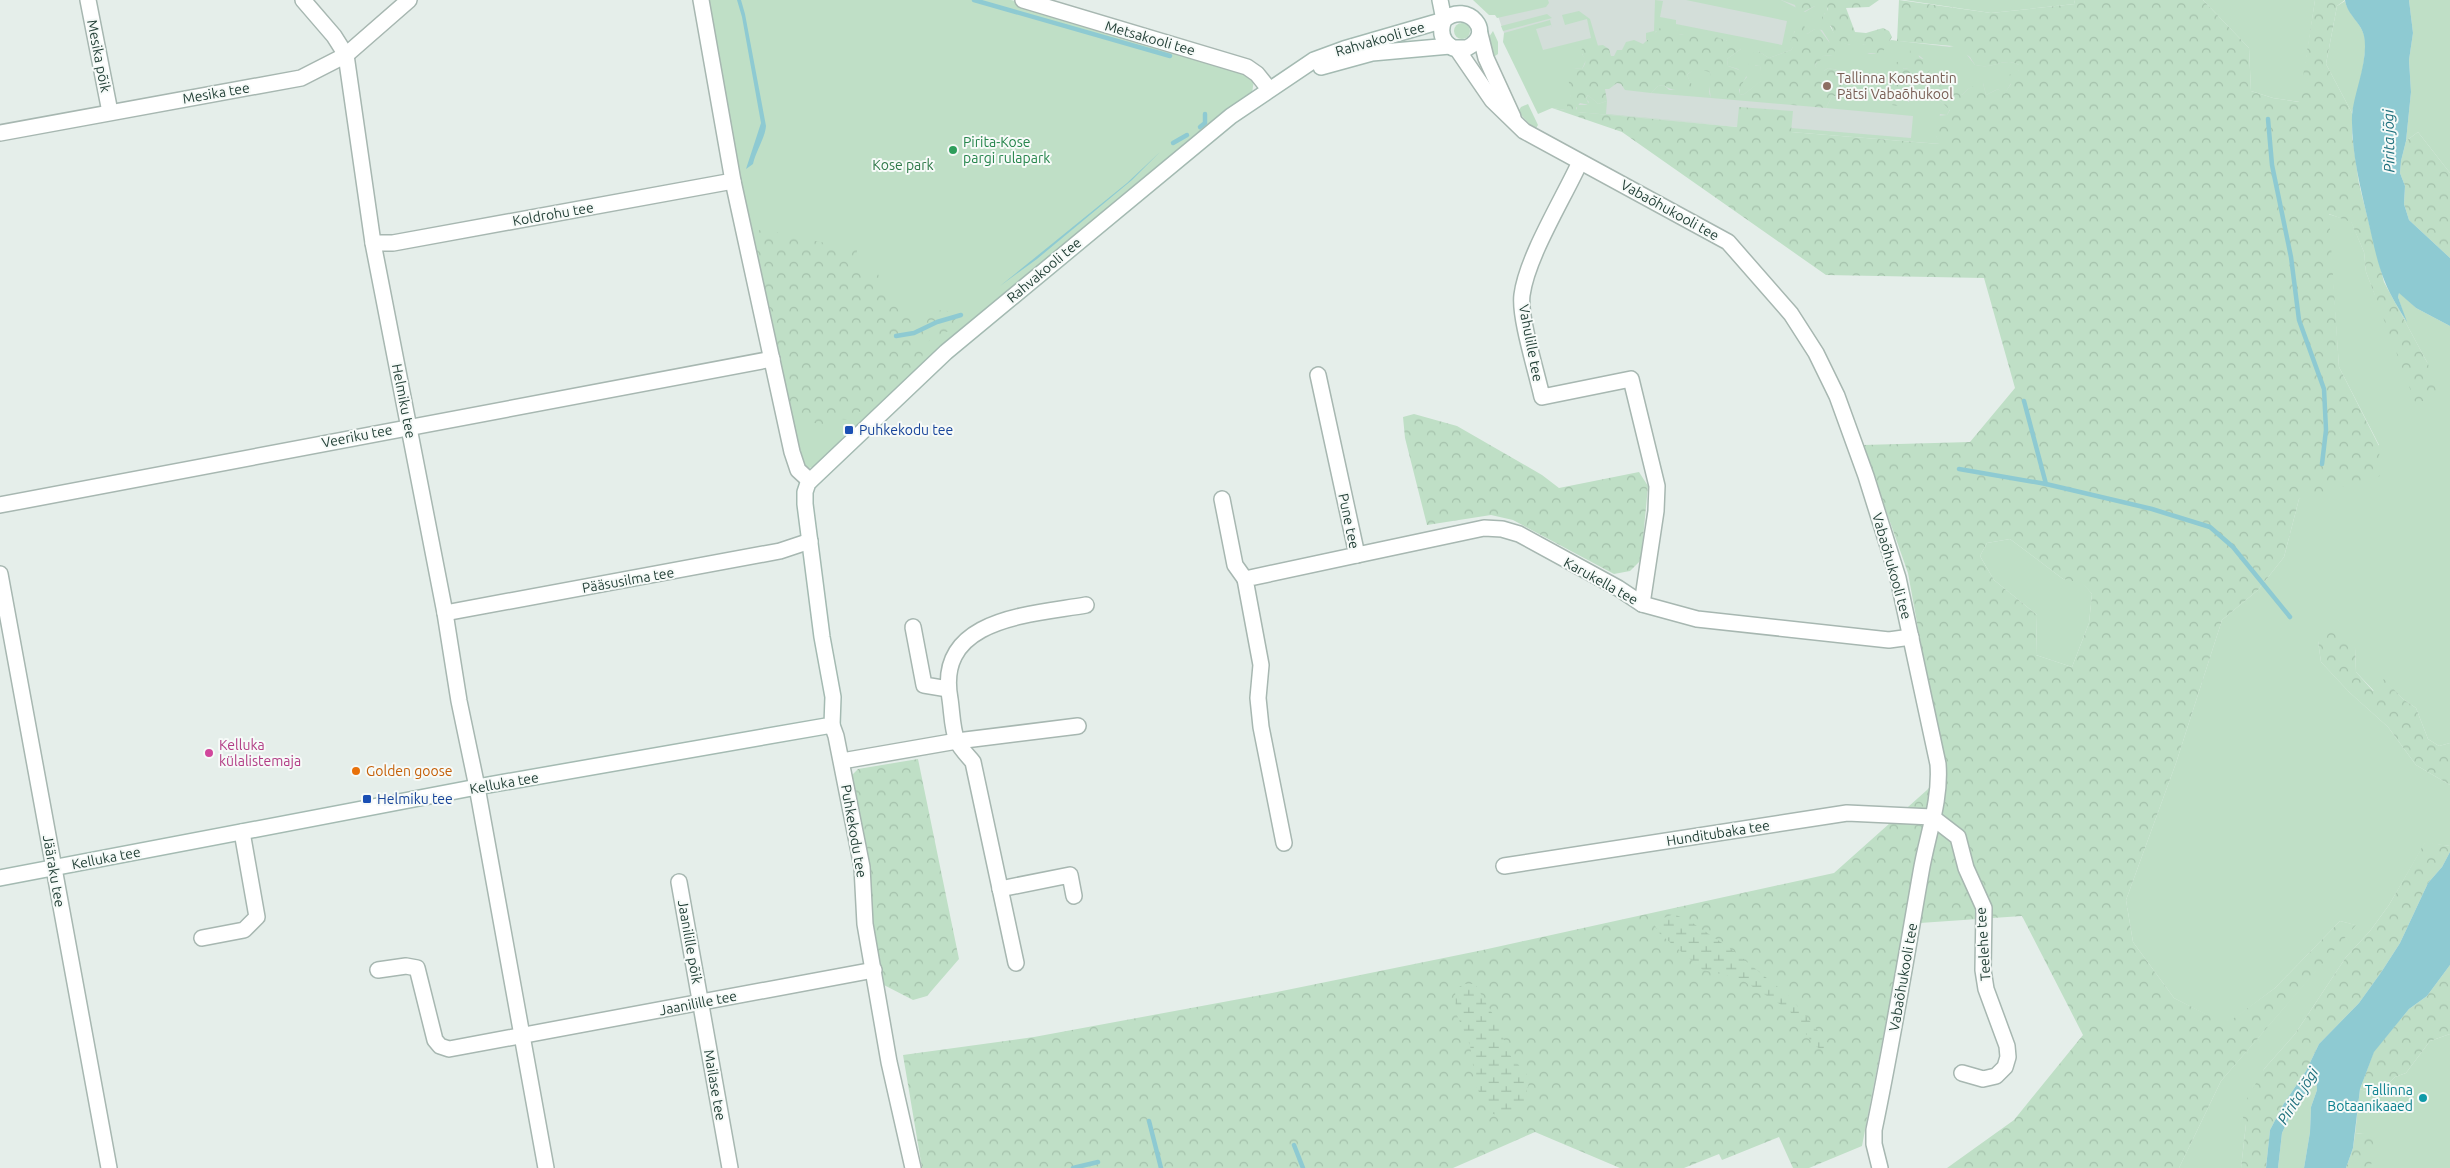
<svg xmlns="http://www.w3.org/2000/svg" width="2450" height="1168" viewBox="0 0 2450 1168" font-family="Ubuntu,sans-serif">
<defs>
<pattern id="forest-crowns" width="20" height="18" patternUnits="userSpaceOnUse" patternTransform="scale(1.25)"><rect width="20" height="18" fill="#bfdfc6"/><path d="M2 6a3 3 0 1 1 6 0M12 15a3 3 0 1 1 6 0" fill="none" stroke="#a4c1ab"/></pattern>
<pattern id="wetland-marsh" width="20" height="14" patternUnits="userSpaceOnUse" patternTransform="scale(1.25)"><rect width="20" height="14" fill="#bfdfc6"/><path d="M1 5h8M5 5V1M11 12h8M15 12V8" fill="none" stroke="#a4c1ab"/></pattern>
</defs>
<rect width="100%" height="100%" fill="#e5eeea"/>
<!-- built -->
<path fill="#d3ded9" d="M1484,0H1826V34L2126,64L2085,156L1605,116L1552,108L1506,39L1497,13Z"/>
<!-- green -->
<g fill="#bfdfc6" fill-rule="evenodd">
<path d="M705,0H1011L1233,66L1254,80L1252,93L1191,140L1008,292L914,372L815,466L807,469L802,466L759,281Z"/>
<path d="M1473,0H1548L1549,3L1546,7L1497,18L1495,15H1489Z"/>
<path d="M1655,0L1663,1L1660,17L1676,20V24L1782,45L1787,21L1686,0H1781L1805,12L1815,6H1827L1828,12L1824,14C1836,36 1837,49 1866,44L1867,53C1880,57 1882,46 1891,40L1949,47L1963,44L1967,55L1975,65C1978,65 1983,67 1987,66C1997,65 2009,58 2019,65V70L2004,95L1998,89L1986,95L1983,83L1968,89L1962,95L1959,93L1940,101L1950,109L1947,115L1940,114L1936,136L1941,144L1791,132V128L1911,138L1913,116L1826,108L1832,96L1839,97L1846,85L1847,72L1828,68L1824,71C1819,71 1817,69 1815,65L1823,56L1833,55L1829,41L1822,30L1815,29L1807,34L1796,30L1794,32L1793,47L1791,50L1769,58L1758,51L1755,66H1760L1763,80L1743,95L1740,94V85L1747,77L1738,69L1728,66L1727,59L1741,49C1720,33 1708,38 1684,35C1675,34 1665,32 1656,31L1653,37L1646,40V33L1654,31ZM1911,50L1934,66L1912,81L1913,90L1909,102L1893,100L1895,83L1892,70L1910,68Z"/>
<path d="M1904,0H2074L2075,4L1991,13Z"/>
<path d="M2203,0H2315L2300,102L2273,98L2251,91L2249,48Z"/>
<path d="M2409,0H2450V173L2418,132L2406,141L2411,92L2409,60L2413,33Z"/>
<path d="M2345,1C2348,14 2360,22 2364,35C2369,52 2357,94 2352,113L2326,64L2337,6Z"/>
<path d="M1579,11L1590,19L1598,46L1582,54L1586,60L1582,69L1574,68L1571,95L1567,110L1552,108L1538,114L1503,42L1504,33L1550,20L1552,28L1551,25L1536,29L1543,50L1591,38L1587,19L1565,25L1562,15Z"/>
<path d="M1547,14L1552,18L1503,31L1501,26Z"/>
<circle cx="1462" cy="31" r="8"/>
<path d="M1493,31L1498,42V54L1492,58L1487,40Z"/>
<path d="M1693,70H1707L1711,73C1713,81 1706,88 1711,98L1651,93L1658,86L1664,85L1669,90H1691V84L1687,75Z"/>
<path d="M1588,95L1598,104L1607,101L1606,114L1725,125L1577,112V105H1587L1589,102L1586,99Z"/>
<path d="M1528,104L1538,125L1535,130L1518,112L1521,107Z"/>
<path d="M2328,214L2351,221L2364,252L2366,272L2375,295L2428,364L2393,299L2406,321L2398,297L2399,292L2416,308L2450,326V743L2439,746L2428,739L2416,708L2403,699L2384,680L2374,691L2356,672L2355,648L2318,641L2321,662L2349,692L2388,727L2416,765L2450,785V846L2425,843L2389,905L2370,931L2346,957L2295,1034L2264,1069L2246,1124L2241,1168H2179L2221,1081L2355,925L2340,921L2275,988L2226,1025L2174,998L2133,942L2126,900L2176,763L2222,620L2258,590L2284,557L2299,499L2379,445L2339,367Z"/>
<path d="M2010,539L2063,579L2082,582L2092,594L2089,623L2072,667L2036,655L2037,615L1994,580L1980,556L1987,543Z"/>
<path d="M2450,1034V1168H2370L2363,1133L2355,1134L2360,1089L2377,1095L2395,1077L2406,1073L2430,1041Z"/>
<path d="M2316,1073L2317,1090L2311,1107L2310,1132L2304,1168H2278L2282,1133L2289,1118L2309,1090L2312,1077Z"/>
</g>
<!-- forest -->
<g fill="url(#forest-crowns)" fill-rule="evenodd">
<path d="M1781,0H1879L1869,7L1846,8L1855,32L1866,33L1883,28L1889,31L1892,37L1882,53H1866V44C1859,47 1840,45 1836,38C1833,34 1833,30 1831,26L1823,22L1822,17L1828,10L1827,6H1815L1799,14L1797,13L1795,5Z"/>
<path d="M1899,0L1991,13L2075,4L2074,0H2203L2249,48L2251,91L2273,98L2299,102L2315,0H2345L2337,6L2326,64L2352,113V135L2359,184L2384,282L2428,364L2436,390L2433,400L2415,402L2366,272L2364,252L2351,222L2329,214L2339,367L2379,446L2380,476L2299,499L2284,557L2258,590L2222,620L2176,763L2126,900L2133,942L2174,998L2226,1024L2275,988L2340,921L2356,925L2221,1081L2179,1168H1947L2014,1120L2083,1035L2022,916L1905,924L1862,1146L1809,1168H1793L1779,1137L1722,1160L1719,1154L1684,1168H1620L1535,1132L1453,1168H922L903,1055L1034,1037L1272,993L1483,950L1834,873L1927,790L1944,771L1908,573L1863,445L1970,442L2015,388L1984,278L1826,275L1622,132L1552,108L1567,110V103L1571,95L1568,77L1574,68L1582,69C1589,60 1583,59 1581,50L1584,47L1603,45L1609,49L1611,56H1614L1617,50H1622L1626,42L1634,40L1643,44L1660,28L1682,35H1709L1739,44L1741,49L1727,59L1728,66L1748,73L1739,90L1740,94L1743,95L1762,80L1760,66L1748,65V55L1758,51L1769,58L1791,50L1793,47L1790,43L1798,23L1803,22L1807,34L1818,27L1835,50L1833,55L1823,56L1822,59L1815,64L1816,67L1824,71L1828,68C1835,69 1840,72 1847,72L1849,75L1846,85L1848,92L1844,96H1832L1826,108L1711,98L1709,86L1711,73C1705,69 1691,69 1687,75L1693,87L1691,90C1680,90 1672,92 1664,85L1658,86L1651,93L1625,90L1621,84L1617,83L1609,89H1605L1607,101L1598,104L1588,95L1586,98L1589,105L1580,103L1576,108L1578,112L1737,127L1739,107L1793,111L1791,132L1940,144L1935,134L1937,116L1947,115L1950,110L1935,96L1938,85L1948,88L1956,86L1962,95L1968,89L1981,82L1983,83L1986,95L1998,89L2004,94L2011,84L2007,79L2009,75L2019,70V65C2009,58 1997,65 1987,66C1983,67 1978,65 1975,65L1970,57L1964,53L1963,47L1897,41ZM2010,539L2063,579L2082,583L2092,594L2089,623L2072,667L2036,655L2037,615L1994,580L1980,556L1987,543Z"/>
<path d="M1915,49L1918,50L1919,57L1922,59L1931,55L1935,66L1926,74L1927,79L1919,82L1915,80L1912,81L1913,94L1909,96L1907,105L1903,107L1892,105L1895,83L1892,70L1894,64L1899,61L1903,63V69L1909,68L1910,50Z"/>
<path d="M2418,132L2450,173V258L2409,220L2404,204L2405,186L2400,173L2401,161L2406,141Z"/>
<path d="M761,229L857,250L856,267L878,274L883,287L887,289L893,304L908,309L915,319L925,312L945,310L955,315L956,329L943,333L925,343L922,358L874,402L848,420L840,419L828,425L800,421L789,409L786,377L788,374L796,372L797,364L792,360L783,361L781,359L753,244L756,233Z"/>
<path d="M1414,414L1457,426L1542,475L1559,488L1639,472L1648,486L1641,560L1630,571L1614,574L1513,520L1491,515L1427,525L1405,438L1403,417Z"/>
<path d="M2330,632H2347L2355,648L2356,672L2373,691L2384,679L2403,699L2416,708L2428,739L2439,746L2450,743V785L2416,765L2388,727L2349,692L2321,662L2318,641Z"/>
<path d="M918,759L959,959L927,996L913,1000L882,984L872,926L868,870L852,775L858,769Z"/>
<path d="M2425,842L2450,846V852L2442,867L2428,883L2400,943L2382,971L2359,1003L2319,1044L2306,1071L2283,1105L2270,1130L2266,1168H2241L2246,1124L2240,1111L2264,1069L2295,1034L2346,957L2370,931L2389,905Z"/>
<path d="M2450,965V1034L2430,1041L2406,1073L2395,1077L2377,1095L2360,1089L2374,1051L2409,1009L2427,996Z"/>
<path d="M2363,1133L2378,1143L2370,1168H2346L2353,1148L2355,1134Z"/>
</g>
<!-- wetland -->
<g fill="url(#wetland-marsh)">
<path d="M1674,914L1691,922L1731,949L1789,996L1828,1043L1822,1050L1814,1045L1789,1010L1739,978L1703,970L1659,933L1653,922Z"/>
<path d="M1465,984H1475L1498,1023L1509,1054L1530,1078L1523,1106L1508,1120L1489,1112L1476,1086L1470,1045L1456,1013L1455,989Z"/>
</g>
<!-- water -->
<g fill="#8ecad2">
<path d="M737,0H741L745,14L766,126C765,138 756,151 753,164L746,169L761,123L742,17Z"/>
<path d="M2345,0H2409L2413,33L2409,60L2411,92L2406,141L2401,161L2400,173L2405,186L2404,204L2409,220L2450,258V326L2416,308L2399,293L2398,297L2407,322C2399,309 2391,297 2385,282C2377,263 2373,241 2368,220C2360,186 2351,150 2352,115C2354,92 2369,60 2364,36C2361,22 2347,15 2345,0Z"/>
<path d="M1160,152L1132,180L1037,259L1000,286L1127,183Z"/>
<path d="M2450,852V965L2427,996L2409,1009L2374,1052L2360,1089L2353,1148L2346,1168H2304L2310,1132L2311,1107L2317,1090L2316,1073L2312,1077L2309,1090L2289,1118L2282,1133L2278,1168H2266L2270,1130L2283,1105L2306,1071L2319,1044L2359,1003L2382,971L2400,943L2428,883L2442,867Z"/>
</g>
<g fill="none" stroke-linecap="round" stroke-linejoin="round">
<!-- stream -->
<g stroke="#8ecad2" stroke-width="4.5">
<path d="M974,0L1170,56"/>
<path d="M2268,119L2272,165L2291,257L2299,320L2324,389L2326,430L2322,464"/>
<path d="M1200,127L1205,123V114"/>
<path d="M1173,143L1187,135"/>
<path d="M896,336L914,333L937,322L961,315"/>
<path d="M2024,401L2046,484"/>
<path d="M1959,469L2046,484L2152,509L2210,527L2233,547L2290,617"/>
<path d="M1149,1121L1161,1168"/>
<path d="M1294,1145L1303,1168"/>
<path d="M1073,1168L1098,1162"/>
</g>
<defs>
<g id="street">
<path d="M88,0L110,112"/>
<path d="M303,0L334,36L346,55L373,243L445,613L459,701L477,787L546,1168"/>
<path d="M701,0L733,181L792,452L798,470L810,481"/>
<path d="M1023,0L1247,67L1257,74L1269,89"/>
<path d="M1480,34L1486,58L1513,117"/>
<path d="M1457,49L1492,100L1524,131L1728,242L1791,314L1816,353L1837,396L1866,476L1898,578L1938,764C1941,801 1927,836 1921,872C1906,958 1892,1044 1874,1130V1144L1880,1168"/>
<path d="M0,133L301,78L346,55L409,0"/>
<path d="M1580,162C1563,199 1527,257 1522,295C1519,317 1537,373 1542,397L1631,379L1657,486L1656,511L1642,604"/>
<path d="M373,243H393L733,181"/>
<path d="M1222,499L1235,565L1245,579"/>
<path d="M0,505L772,359"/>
<path d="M1357,555L1484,528L1502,529L1519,534L1618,588L1642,604L1697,619L1889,640L1911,637"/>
<path d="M0,574L109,1168"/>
<path d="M445,613L780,551L810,541"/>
<path d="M913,627L924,685L948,689"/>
<path d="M832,725L836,736L862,867L865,924L889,1062L913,1168"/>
<path d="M842,761L957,741L1078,726"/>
<path d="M1284,843L1261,727L1258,698L1261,665L1245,579L1357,555L1318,375"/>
<path d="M1504,866L1847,813L1932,817L1958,837L1966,868L1984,908L1983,970L1986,989L2007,1046L2008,1057L2005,1067L1996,1076L1983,1079L1962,1073"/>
<path d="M679,882L730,1168"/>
<path d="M1000,889L1070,875L1074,896"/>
<path d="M202,938L244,930L257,917L242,832"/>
<path d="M1016,963L973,762C968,756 960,748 957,741C952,729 952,712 950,699C935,618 1029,615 1086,605"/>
<path d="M378,970L406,966L417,968L435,1040L440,1046L449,1049L874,970"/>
</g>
<g id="secondary">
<path d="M1440,0L1444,20"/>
<path d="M1321,67L1372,53L1450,46"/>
<path d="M0,878L477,787L832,725L833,697L822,637L805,504V492L808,483L946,352L1231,116L1314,60L1344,49L1444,20C1467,0 1497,33 1467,48H1453C1442,42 1439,32 1444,20"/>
</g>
</defs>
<!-- street casing -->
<use href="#street" stroke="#a7b7b1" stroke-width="18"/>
<!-- secondary casing -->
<use href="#secondary" stroke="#a4bab2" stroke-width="18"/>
<!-- street -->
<use href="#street" stroke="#fff" stroke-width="15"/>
<!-- secondary -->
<use href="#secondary" stroke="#fff" stroke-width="15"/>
</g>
<!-- markers -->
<circle fill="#8d6e63" stroke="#f6faf8" stroke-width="2" cx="1827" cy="86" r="5"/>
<circle fill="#2e9e5b" stroke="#f6faf8" stroke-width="2" cx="953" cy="150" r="5"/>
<g fill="#1a4fb4" stroke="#f6faf8" stroke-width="2">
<rect x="844" y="425" width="10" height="10" rx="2.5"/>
<rect x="362" y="794" width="10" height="10" rx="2.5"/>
</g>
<circle fill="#d1479c" stroke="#f6faf8" stroke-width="2" cx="209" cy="753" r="5"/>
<circle fill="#e8710a" stroke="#f6faf8" stroke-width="2" cx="356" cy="771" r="5"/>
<circle fill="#0f9aa8" stroke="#f6faf8" stroke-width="2" cx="2423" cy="1098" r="5"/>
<g text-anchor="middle" stroke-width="4" stroke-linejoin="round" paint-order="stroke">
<!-- street labels -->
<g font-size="14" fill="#244138" stroke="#f6faf8">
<text transform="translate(1150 38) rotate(16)" y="5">Metsakooli tee</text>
<text transform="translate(1380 39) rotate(-16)" y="5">Rahvakooli tee</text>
<text transform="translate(99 56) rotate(79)" y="5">Mesika põik</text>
<text transform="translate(216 93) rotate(-10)" y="5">Mesika tee</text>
<text transform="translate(1670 210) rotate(29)" y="5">Vabaõhukooli tee</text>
<text transform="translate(553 214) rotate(-10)" y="5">Koldrohu tee</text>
<text transform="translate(1044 270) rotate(-40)" y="5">Rahvakooli tee</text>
<text transform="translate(1531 343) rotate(79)" y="5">Vahulille tee</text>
<text transform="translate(404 401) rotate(79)" y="5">Helmiku tee</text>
<text transform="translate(357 436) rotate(-11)" y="5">Veeriku tee</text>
<text transform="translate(1349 521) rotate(78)" y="5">Pune tee</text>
<text transform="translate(1892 566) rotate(74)" y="5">Vabaõhukooli tee</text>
<text transform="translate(628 580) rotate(-10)" y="5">Pääsusilma tee</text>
<text transform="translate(1601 581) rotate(29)" y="5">Karukella tee</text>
<text transform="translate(504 783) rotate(-10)" y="5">Kelluka tee</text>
<text transform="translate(854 831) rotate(80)" y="5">Puhkekodu tee</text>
<text transform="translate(1718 833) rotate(-9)" y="5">Hunditubaka tee</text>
<text transform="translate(106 858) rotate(-11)" y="5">Kelluka tee</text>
<text transform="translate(54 871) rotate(80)" y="5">Jääraku tee</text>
<text transform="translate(690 942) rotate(80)" y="5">Jaanilille põik</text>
<text transform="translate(1983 944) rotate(-94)" y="5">Teelehe tee</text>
<text transform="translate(1903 977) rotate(-80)" y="5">Vabaõhukooli tee</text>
<text transform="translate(698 1003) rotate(-11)" y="5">Jaanilille tee</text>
<text transform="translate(715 1085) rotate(80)" y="5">Mailase tee</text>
</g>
<!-- education labels -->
<g font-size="14" fill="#785e54" stroke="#f6faf8" text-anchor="start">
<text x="1837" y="83">Tallinna Konstantin<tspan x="1837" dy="16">Pätsi Vabaõhukool</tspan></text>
</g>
<!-- leisure labels -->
<g font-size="14" fill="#27864d" stroke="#f6faf8" text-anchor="start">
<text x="963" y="147">Pirita-Kose<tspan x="963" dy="16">pargi rulapark</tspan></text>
</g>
<!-- park labels -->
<g font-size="14" fill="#2e7848" stroke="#f6faf8">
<text x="903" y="170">Kose park</text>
</g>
<!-- transit labels -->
<g font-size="14" fill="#164399" stroke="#f6faf8" text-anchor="start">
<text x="859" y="435">Puhkekodu tee</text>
<text x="377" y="804">Helmiku tee</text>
</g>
<!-- hotel labels -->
<g font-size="14" fill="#b23c85" stroke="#f6faf8" text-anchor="start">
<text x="219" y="750">Kelluka<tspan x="219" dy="16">külalistemaja</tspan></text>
</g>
<!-- food labels -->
<g font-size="14" fill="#c56008" stroke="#f6faf8" text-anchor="start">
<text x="366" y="776">Golden goose</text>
</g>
<!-- culture labels -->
<g font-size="14" fill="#0d838f" stroke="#f6faf8" text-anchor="end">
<text x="2413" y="1095">Tallinna<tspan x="2413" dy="16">Botaanikaaed</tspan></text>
</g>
<!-- water labels -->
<g font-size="15" font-style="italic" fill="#1e707d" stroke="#f6faf8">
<text transform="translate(2389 141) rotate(-91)" y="5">Pirita jõgi</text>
<text transform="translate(2298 1096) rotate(-58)" y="5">Pirita jõgi</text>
</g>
</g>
</svg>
